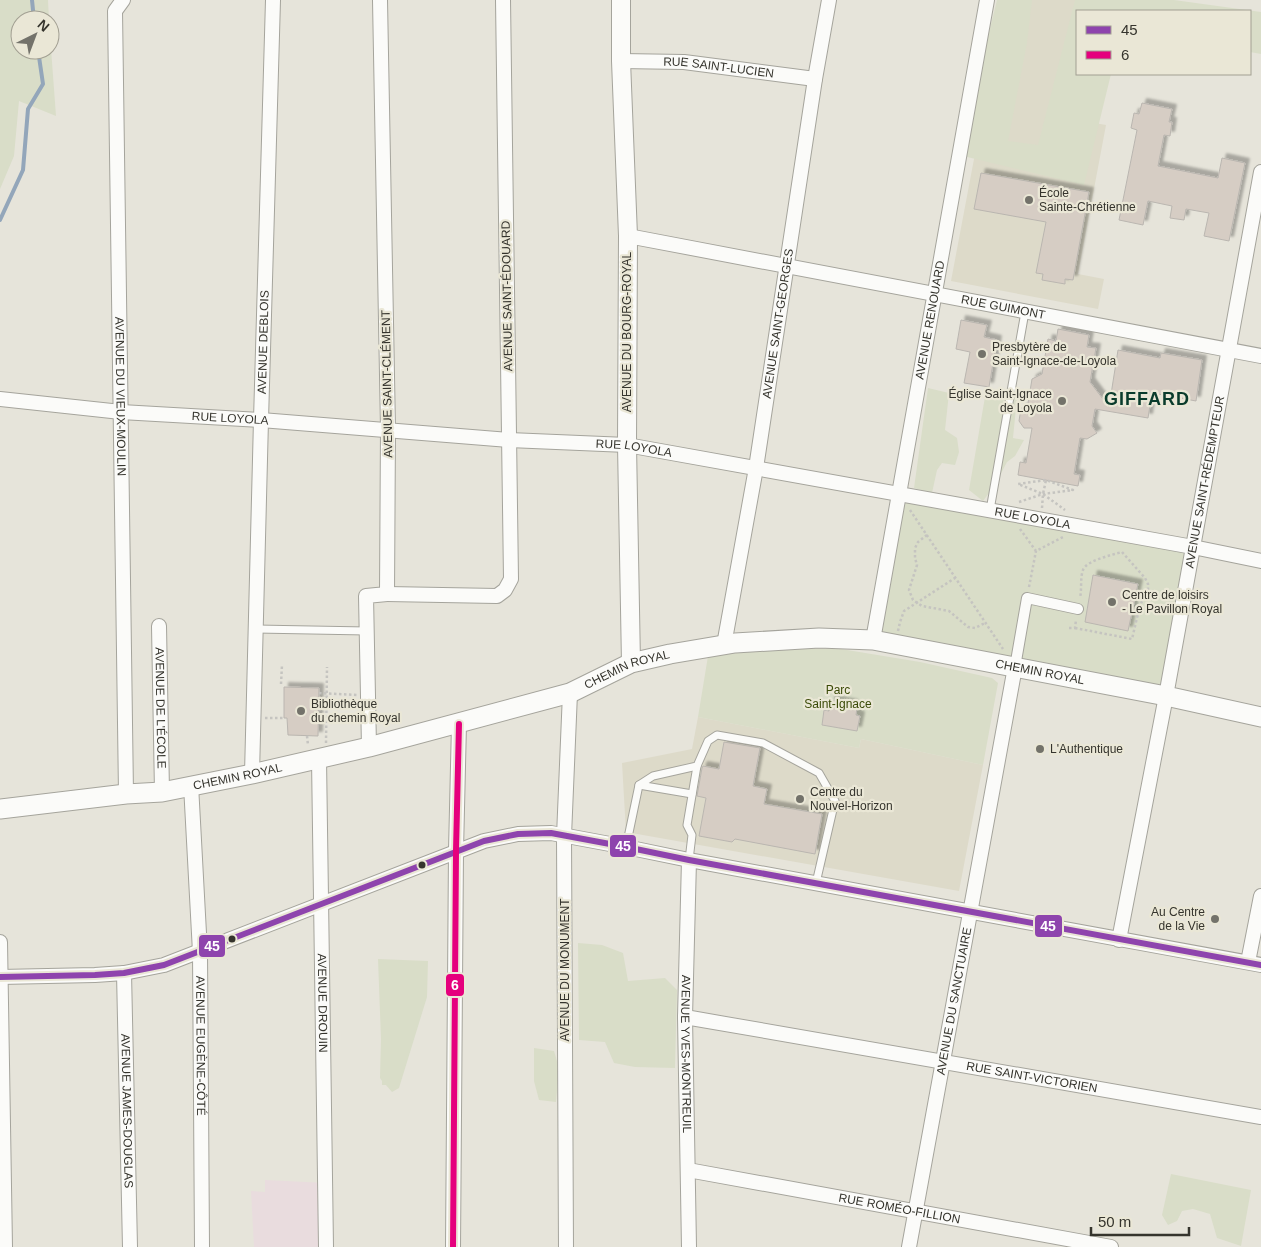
<svg xmlns="http://www.w3.org/2000/svg" width="1261" height="1247" viewBox="0 0 1261 1247" font-family="Helvetica,sans-serif">
<defs>
<filter id="shadow"><feDropShadow dx="4.5" dy="-4.5" stdDeviation="1" flood-color="#0004"/></filter>
</defs>
<rect width="100%" height="100%" fill="#e6e4da"/>
<!-- commercial -->
<path fill="#e9dcde" d="M265,1180L326,1183V1247H254L251,1191L265,1192Z"/>
<!-- built -->
<g fill="#dddac9">
<path d="M1004,0H1082L1077,11L1066,118L1106,125L1078,274L1104,279L1098,309L951,281Z"/>
<path d="M698,717L859,748L861,739L983,765L959,891L626,832L622,763L692,749Z"/>
</g>
<!-- green -->
<g fill="#d9ddc8">
<path d="M0,0H48L49,20H20V50H50V35L56,116L19,101L14,156L0,189Z"/>
<path d="M997,0H1032L1027,43L1008,141L1038,145L1075,0H1174L1261,12V54L1250,52V11H1077V74H1111L1084,185L959,155Z"/>
<path d="M928,388L949,393L945,430L957,438L959,452L955,465L942,463L937,470L932,493L914,488Z"/>
<path d="M997,395L1017,398L1013,438L1024,440L1015,456L1007,462L995,485L983,501L969,490L985,397Z"/>
<path d="M899,494L1193,547L1166,696L873,640Z"/>
<path d="M786,648L841,649L920,662L992,678L998,683L983,765L861,739L859,748L698,717L708,656Z"/>
<path d="M578,943L602,945L623,953L628,981L665,978L677,990L675,1068L635,1067L614,1063L605,1042L579,1040Z"/>
<path d="M378,959L428,961L427,997L399,1088L392,1092L386,1085H382V1081L380,1078L381,1039Z"/>
<path d="M534,1048L554,1051L559,1068L556,1102L539,1100L534,1081Z"/>
<path d="M1171,1174L1251,1190L1241,1246L1217,1238L1210,1214L1193,1209L1182,1211L1177,1221L1168,1225L1162,1215Z"/>
</g>
<g fill="none" stroke-linecap="round" stroke-linejoin="round">
<!-- stream -->
<g stroke="#93a6ba" stroke-width="4">
<path d="M32,0L34,20"/>
<path d="M0,220L23,170L28,109L43,84L38,50"/>
</g>
</g>
<!-- building -->
<g fill="#d6cdc4" stroke="#bab6b0" filter="url(#shadow)">
<path d="M1142,103L1172,109L1169,122H1172L1170,136L1164,135L1158,166L1218,178L1222,158L1245,163L1229,241L1204,236L1209,213L1186,209L1184,220L1170,218L1172,206L1148,201L1143,225L1119,220L1137,130L1131,128L1134,113L1139,114Z"/>
<path d="M981,173L1089,192L1073,280L1065,279V284L1042,280L1043,274L1036,273L1046,222L974,209Z"/>
<path d="M961,320L987,325L984,337L997,340L989,387L964,383L970,352L956,349Z"/>
<path d="M1058,329L1089,335L1087,347L1096,348L1090,382L1109,407L1118,350L1160,358L1161,353L1202,360L1196,401L1152,393L1148,418L1095,409L1092,426L1097,433L1087,439L1080,438L1074,474L1080,475L1078,486L1018,475L1020,462L1026,463L1032,428H1024L1019,421L1021,408L1027,409L1032,379L1042,374L1048,339L1056,341Z"/>
<path d="M1093,575L1138,584L1128,631L1085,622Z"/>
<path d="M284,687L319,688L318,736L288,735L287,718H284Z"/>
<path d="M831,700L853,704V707L857,708L856,715L860,716L857,731L822,725L824,710L829,711Z"/>
<path d="M724,742L760,748L753,786L767,789L764,804L822,814L815,854L735,839L732,842L699,836L706,798L697,796L702,768L703,766L719,769Z"/>
</g>
<g fill="none" stroke-linecap="round" stroke-linejoin="round">
<defs>
<g id="service">
<path d="M990,510L1025,312"/>
<path d="M256,629L367,631"/>
<path d="M639,785L692,794"/>
<path d="M626,847L639,785L653,776L697,766L708,741L717,735L763,743L819,773L835,801L816,883"/>
<path d="M689,860L692,835L687,825L697,766"/>
</g>
<path id="pedestrian" d="M1015,667L1027,598L1078,609"/>
<g id="minor">
<path id="s1" d="M123,0L115,11L126,794"/>
<path id="s2" d="M621,61L684,62L815,79"/>
<path id="s3" d="M628,236L1261,356"/>
<path id="s4" d="M0,399L121,412L261,420L509,440L627,445L1193,547L1261,561"/>
<path d="M387,594L497,596L505,590L511,579L503,0"/>
<path id="s5" d="M159,626L162,792"/>
<path id="s6" d="M873,640L987,0"/>
<path id="s7" d="M724,645L756,468L815,79L829,0"/>
<path d="M369,747L366,596L387,594L388,429L380,0"/>
<path id="s8" d="M319,759L326,1247"/>
<path id="s9" d="M252,774L261,420L273,0"/>
<path id="s10" d="M191,785L200,952L202,1247"/>
<path id="s11" d="M689,860L685,1017L689,1247"/>
<path id="s12" d="M1119,940L1166,696L1261,172"/>
<path d="M0,942L5,1247"/>
<path d="M1248,962L1261,896"/>
<path id="s13" d="M124,973L130,1247"/>
<path d="M0,977L95,975L124,973L164,965L484,841L518,834L551,833L626,847L689,860L1261,965"/>
<path id="s14" d="M685,1017L1261,1117"/>
<path id="s15" d="M688,1170L1111,1247"/>
<path d="M453,1247L456,851L459,724"/>
<path d="M566,1247L564,836L570,693"/>
<path id="s16" d="M909,1247L1015,667"/>
</g>
<path id="tertiary" d="M621,0V61L628,236L627,445L631,663"/>
<g id="secondary">
<path id="s17" d="M0,809L126,794L162,792L252,774L369,747L570,693L631,663L670,654L735,643L819,638L873,640L1166,696L1261,717"/>
</g>
</defs>
<!-- service casing -->
<use href="#service" stroke="#a5a49c" stroke-width="9"/>
<!-- pedestrian casing -->
<use href="#pedestrian" stroke="#a5a49c" stroke-width="12"/>
<!-- minor casing -->
<use href="#minor" stroke="#a5a49c" stroke-width="16"/>
<!-- tertiary casing -->
<use href="#tertiary" stroke="#a5a49c" stroke-width="20"/>
<!-- secondary casing -->
<use href="#secondary" stroke="#a5a49c" stroke-width="21"/>
<!-- path -->
<g stroke="#c5c4c0" stroke-width="2.5" stroke-dasharray="2.5 2.5" stroke-linecap="butt">
<path d="M1019,502L1043,494L1073,490L1046,480L1018,484L1043,494L1065,510"/>
<path d="M1042,508L1043,494L1046,480"/>
<path d="M910,510L1003,649"/>
<path d="M1020,529L1036,551L1063,537"/>
<path d="M927,535L918,542L915,548V558L917,565L909,590L913,600L922,606L949,611L968,627L975,628L985,623"/>
<path d="M1029,587L1036,551"/>
<path d="M1069,628H1075L1076,620"/>
<path d="M1075,628L1132,639L1140,605L1148,591V584L1145,578L1122,552C1112,555 1087,560 1083,570C1080,578 1082,589 1080,598"/>
<path d="M898,631L900,622L904,611L955,578"/>
<path d="M281,684L282,665"/>
<path d="M319,693L357,695"/>
<path d="M265,718H283"/>
<path d="M307,736L308,745"/>
<path d="M326,743L327,667"/>
</g>
<!-- service -->
<use href="#service" stroke="#fbfbf9" stroke-width="7"/>
<!-- pedestrian -->
<use href="#pedestrian" stroke="#fbfbf9" stroke-width="10"/>
<!-- minor -->
<use href="#minor" stroke="#fbfbf9" stroke-width="14"/>
<!-- tertiary -->
<use href="#tertiary" stroke="#fbfbf9" stroke-width="18"/>
<!-- secondary -->
<use href="#secondary" stroke="#fbfbf9" stroke-width="19"/>
<defs>
<path id="bus-1" d="M0,977L95,975L124,973L164,965L484,841L518,834L551,833L626,847L689,860L1261,965"/>
<path id="bus-2" d="M453,1247L456,851L459,724"/>
</defs>
<!-- bus-1 casing -->
<use href="#bus-1" stroke="#eae7d6" stroke-width="10"/>
<!-- bus-2 casing -->
<use href="#bus-2" stroke="#eae7d6" stroke-width="10"/>
<!-- bus-1 -->
<use href="#bus-1" stroke="#8e44ad" stroke-width="6"/>
<!-- bus-2 -->
<use href="#bus-2" stroke="#e5007d" stroke-width="6"/>
</g>
<!-- markers -->
<g fill="#73726a" stroke="#eae7d6" stroke-width="2">
<circle cx="1029" cy="200" r="5"/>
<circle cx="982" cy="354" r="5"/>
<circle cx="1062" cy="401" r="5"/>
<circle cx="1112" cy="602" r="5"/>
<circle cx="301" cy="711" r="5"/>
<circle cx="1040" cy="749" r="5"/>
<circle cx="800" cy="799" r="5"/>
<circle cx="1215" cy="919" r="5"/>
</g>
<g fill="#35342d" stroke="#eae7d6" stroke-width="2">
<circle cx="422" cy="865" r="4.5"/>
<circle cx="232" cy="939" r="4.5"/>
</g>
<g text-anchor="middle" stroke-width="4.5" stroke-linejoin="round" paint-order="stroke">
<!-- street labels -->
<g font-size="12" fill="#35342d" stroke="#eae7d6">
<text dy="4" stroke="none"><textPath href="#s2" startOffset="98">RUE SAINT-LUCIEN</textPath></text>
<text transform="translate(507 296) rotate(-91)" y="4">AVENUE SAINT-ÉDOUARD</text>
<text dy="4" stroke="none"><textPath href="#s3" startOffset="382">RUE GUIMONT</textPath></text>
<text dy="4" stroke="none"><textPath href="#s6" startOffset="325">AVENUE RENOUARD</textPath></text>
<text dy="4" stroke="none"><textPath href="#s7" startOffset="326">AVENUE SAINT-GEORGES</textPath></text>
<text transform="translate(627 332) rotate(-90)" y="4">AVENUE DU BOURG-ROYAL</text>
<text dy="4" stroke="none"><textPath href="#s9" startOffset="432">AVENUE DEBLOIS</textPath></text>
<text transform="translate(387 384) rotate(-91)" y="4">AVENUE SAINT-CLÉMENT</text>
<text dy="4" stroke="none"><textPath href="#s1" startOffset="399">AVENUE DU VIEUX-MOULIN</textPath></text>
<text dy="4" stroke="none"><textPath href="#s4" startOffset="231">RUE LOYOLA</textPath></text>
<text dy="4" stroke="none"><textPath href="#s4" startOffset="636">RUE LOYOLA</textPath></text>
<text dy="4" stroke="none"><textPath href="#s12" startOffset="466">AVENUE SAINT-RÉDEMPTEUR</textPath></text>
<text dy="4" stroke="none"><textPath href="#s4" startOffset="1041">RUE LOYOLA</textPath></text>
<text dy="4" stroke="none"><textPath href="#s17" startOffset="645">CHEMIN ROYAL</textPath></text>
<text dy="4" stroke="none"><textPath href="#s17" startOffset="1065">CHEMIN ROYAL</textPath></text>
<text dy="4" stroke="none"><textPath href="#s5" startOffset="82">AVENUE DE L'ÉCOLE</textPath></text>
<text dy="4" stroke="none"><textPath href="#s17" startOffset="240">CHEMIN ROYAL</textPath></text>
<text transform="translate(565 970) rotate(-90)" y="4">AVENUE DU MONUMENT</text>
<text dy="4" stroke="none"><textPath href="#s16" startOffset="250">AVENUE DU SANCTUAIRE</textPath></text>
<text dy="4" stroke="none"><textPath href="#s8" startOffset="244">AVENUE DROUIN</textPath></text>
<text dy="4" stroke="none"><textPath href="#s10" startOffset="261">AVENUE EUGÈNE-CÔTÉ</textPath></text>
<text dy="4" stroke="none"><textPath href="#s11" startOffset="194">AVENUE YVES-MONTREUIL</textPath></text>
<text dy="4" stroke="none"><textPath href="#s14" startOffset="352">RUE SAINT-VICTORIEN</textPath></text>
<text dy="4" stroke="none"><textPath href="#s13" startOffset="138">AVENUE JAMES-DOUGLAS</textPath></text>
<text dy="4" stroke="none"><textPath href="#s15" startOffset="215">RUE ROMÉO-FILLION</textPath></text>
</g>
<!-- poi labels -->
<g font-size="12" fill="#35342d" stroke="#eae7d6" text-anchor="start">
<text x="1039" y="197">École<tspan x="1039" dy="14">Sainte-Chrétienne</tspan></text>
<text x="992" y="351">Presbytère de<tspan x="992" dy="14">Saint-Ignace-de-Loyola</tspan></text>
<text x="1052" y="398" text-anchor="end">Église Saint-Ignace<tspan x="1052" dy="14">de Loyola</tspan></text>
<text x="1122" y="599">Centre de loisirs<tspan x="1122" dy="14">- Le Pavillon Royal</tspan></text>
<text x="311" y="708">Bibliothèque<tspan x="311" dy="14">du chemin Royal</tspan></text>
<text x="1050" y="753">L'Authentique</text>
<text x="810" y="796">Centre du<tspan x="810" dy="14">Nouvel-Horizon</tspan></text>
<text x="1205" y="916" text-anchor="end">Au Centre<tspan x="1205" dy="14">de la Vie</tspan></text>
</g>
<!-- park labels -->
<g font-size="12" fill="#3b4b08" stroke="#eae7d6">
<text x="838" y="694">Parc<tspan x="838" dy="14">Saint-Ignace</tspan></text>
</g>
<!-- district labels -->
<g font-size="18" font-weight="bold" letter-spacing="1" fill="#0a3c2c" stroke="#eae7d6">
<text x="1147" y="405">GIFFARD</text>
</g>
</g>
<g stroke="#eae7d6" stroke-width="2">
<rect x="609" y="834" width="28" height="24" rx="5" fill="#8e44ad"/>
<rect x="1034" y="914" width="29" height="24" rx="5" fill="#8e44ad"/>
<rect x="198" y="934" width="28" height="24" rx="5" fill="#8e44ad"/>
<rect x="445" y="973" width="20" height="24" rx="5" fill="#e5007d"/>
</g>
<g font-size="14" text-anchor="middle" font-weight="bold" fill="#fff">
<text x="623" y="851">45</text>
<text x="1048" y="931">45</text>
<text x="212" y="951">45</text>
<text x="455" y="990">6</text>
</g>
<!-- legend -->
<rect x="1076" y="10" width="175" height="65" fill="#eae7d6" stroke="#a29f92"/>
<rect x="1086" y="26" width="25" height="8" fill="#8e44ad" stroke="#a29f92"/>
<text x="1121" y="35" font-size="15" fill="#35342d">45</text>
<rect x="1086" y="51" width="25" height="8" fill="#e5007d" stroke="#a29f92"/>
<text x="1121" y="60" font-size="15" fill="#35342d">6</text>
<!-- north arrow -->
<g transform="translate(35 35) rotate(42)"><circle r="24" fill="#eae7d6" stroke="#a29f92"/>
<path d="M0-4L9 19L0 12L-9 19Z" fill="#73726a"/>
<text y="-8" font-size="14" font-weight="bold" text-anchor="middle" fill="#35342d">N</text>
</g>
<!-- scale -->
<path d="M1091 1227v8h98v-8" fill="none" stroke="#35342d" stroke-width="2.5"/>
<text x="1098" y="1227" font-size="15" fill="#35342d" stroke="#eae7d6" stroke-width="4" paint-order="stroke">50 m</text>
</svg>
